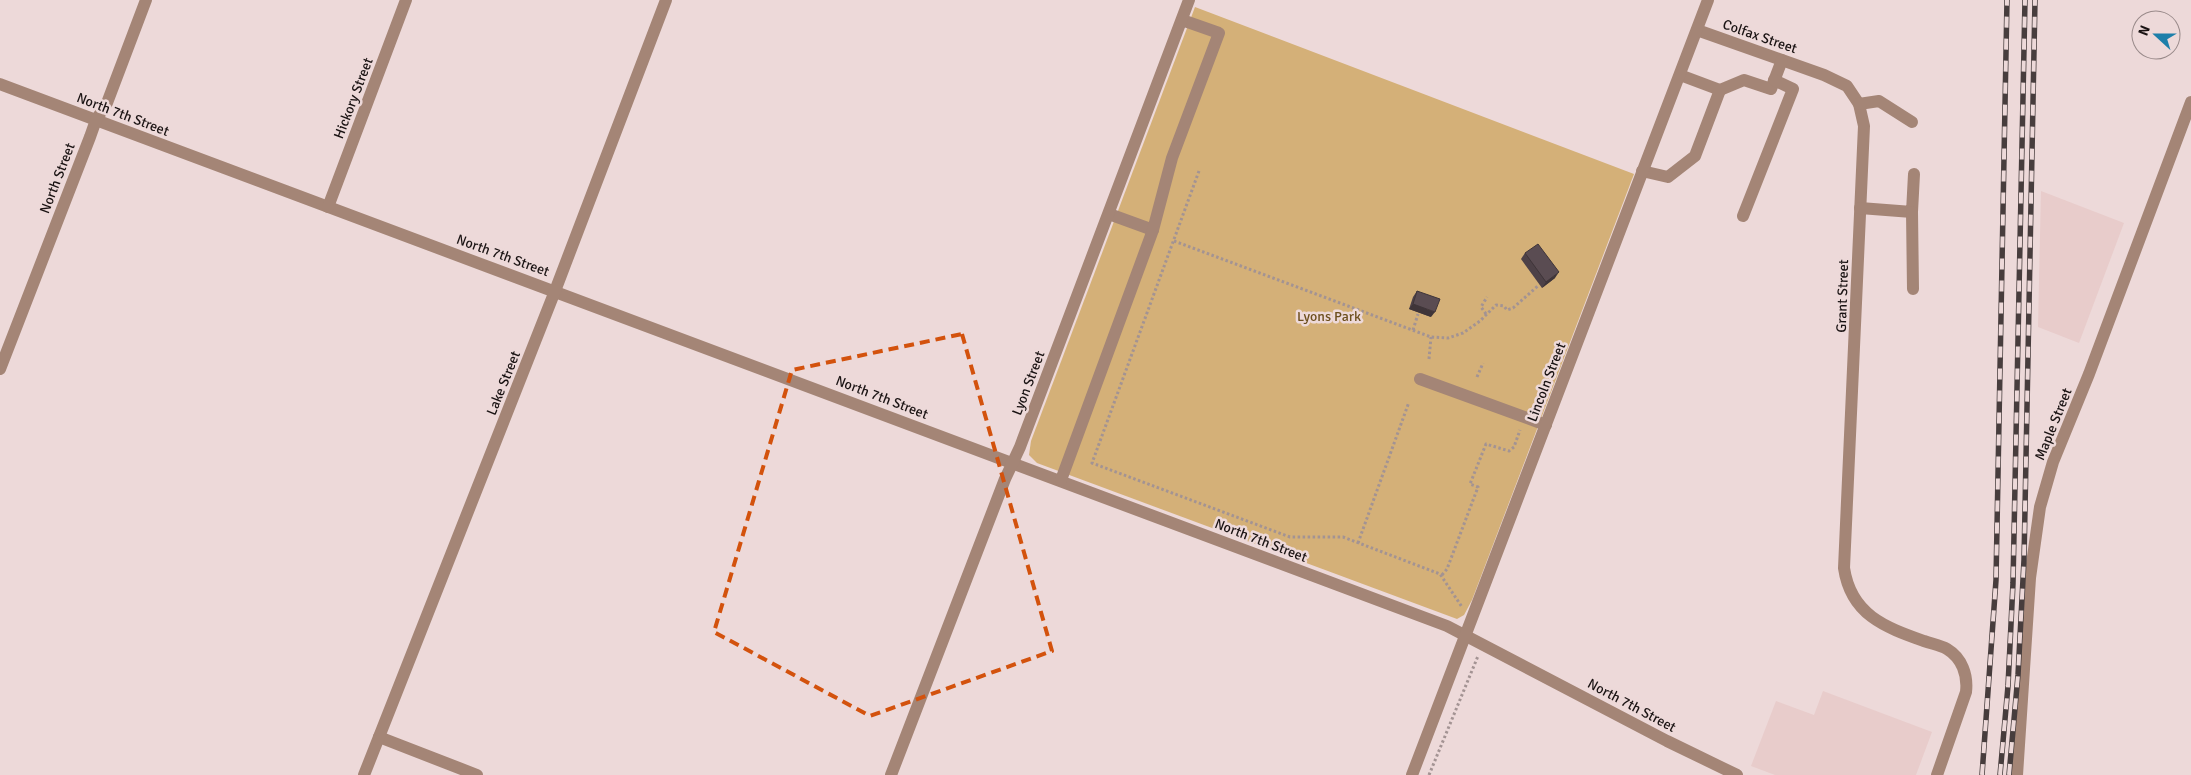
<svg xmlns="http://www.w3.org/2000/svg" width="2191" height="775" viewBox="0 0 2191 775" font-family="Signika,sans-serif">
<rect width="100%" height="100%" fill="#edd9d9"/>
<!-- built -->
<g fill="#e8cccb">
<path d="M2041,191L2124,223L2079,343L2038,327Z"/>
<path d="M1823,691L1932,732L1916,775H1775L1751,766L1776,701L1814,715Z"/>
</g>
<!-- green -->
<path fill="#d4b078" d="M1195,7L1634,174L1472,600L1464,615L1457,619L1037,463L1029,455L1031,441Z"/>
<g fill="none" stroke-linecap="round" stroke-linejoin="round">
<!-- path -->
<g stroke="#a39393" stroke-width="3" stroke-dasharray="2.5 2.5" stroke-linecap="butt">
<path d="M1199,171L1092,463L1290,537H1343L1440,574L1462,607"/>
<path d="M1174,241L1431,337L1448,338L1463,333L1480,321L1496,305L1504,306L1507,310L1513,308L1539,285"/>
<path d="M1486,314L1481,307L1487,297"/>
<path d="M1413,330L1418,314"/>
<path d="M1429,359L1431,337"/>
<path d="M1477,377L1483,363"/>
<path d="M1358,543L1409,402"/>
<path d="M1442,575L1447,569L1478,487L1470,484L1486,444L1509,451L1514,447L1520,430"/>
<path d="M1429,775L1478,656"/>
</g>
<!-- minor -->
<g stroke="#a48576" stroke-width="12">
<path d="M1697,30L1824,75L1847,86L1859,104L1864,126L1844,568C1851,615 1885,627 1924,641C1932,644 1940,645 1947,649C1962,658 1968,675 1966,692L1937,775"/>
<path d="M0,84L1447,626L1667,741L1737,775"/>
<path d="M1720,90L1744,80L1771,89L1782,60"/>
<path d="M1859,104L1879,101L1912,122"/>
<path d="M1642,171L1668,177L1695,156L1720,90L1680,75"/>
<path d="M328,207L406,0"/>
<path d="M1860,208L1912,212L1914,174"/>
<path d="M1912,212L1913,289"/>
<path d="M1109,214L1153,230"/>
<path d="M1743,216L1793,89L1774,80"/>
<path d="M0,369L90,137L96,120L107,103L146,0"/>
<path d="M1420,379L1546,425"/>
<path d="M1061,480L1153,230L1172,158L1219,33L1182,20"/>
<path d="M379,737L477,775"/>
<path d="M364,775L555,291L666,0"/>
<path d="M891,775L1005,479L1020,447L1189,0"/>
<path d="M1412,775L1708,0"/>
<path d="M2017,775L2030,578L2040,507L2053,462L2089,374L2191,102"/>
</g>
<defs>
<g id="rail">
<path d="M1982,775L1996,580L2007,0"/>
<path d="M2000,775L2008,686L2013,583L2025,0"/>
<path d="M2009,775L2018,675L2024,560L2035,0"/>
</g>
</defs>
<!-- rail casing -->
<use href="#rail" stroke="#473d3d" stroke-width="5.5"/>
<!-- rail -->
<use href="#rail" stroke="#edd9d9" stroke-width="4" stroke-dasharray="11" stroke-linecap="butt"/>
</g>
<!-- wall -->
<g fill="#4d4147">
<path d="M1525,253L1555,278L1542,288L1521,259Z"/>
<path d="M1417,291L1431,317L1409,309L1413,297Z"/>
</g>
<!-- shaded-wall -->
<g fill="#3f3539">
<path d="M1559,272L1555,278L1542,288L1546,282Z"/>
<path d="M1413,304L1435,312L1431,317L1409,309Z"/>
</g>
<!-- building -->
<g fill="#5a4c52" stroke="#3f3539">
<path d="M1538,244L1559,272L1546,282L1525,253Z"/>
<path d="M1417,291L1440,299L1435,312L1413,304Z"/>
</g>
<!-- marked area -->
<path fill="none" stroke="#d3520d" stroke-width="4" stroke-dasharray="10 6" stroke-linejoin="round" d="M962,334L1052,651L870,716L714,632L792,370Z"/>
<g text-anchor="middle" stroke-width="5" stroke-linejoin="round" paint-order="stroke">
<!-- street labels -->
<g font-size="14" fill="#1a1313" stroke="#edd9d9">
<text transform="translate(1760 36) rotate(19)" y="5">Colfax Street</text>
<text transform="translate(353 98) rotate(-69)" y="5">Hickory Street</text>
<text transform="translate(123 114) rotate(21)" y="5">North 7th Street</text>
<text transform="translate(57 178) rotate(-69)" y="5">North Street</text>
<text transform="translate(503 255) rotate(20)" y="5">North 7th Street</text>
<text transform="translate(1842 296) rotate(-88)" y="5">Grant Street</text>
<text transform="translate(1546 382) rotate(-69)" y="5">Lincoln Street</text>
<text transform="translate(503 383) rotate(-68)" y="5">Lake Street</text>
<text transform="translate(1028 383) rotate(-69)" y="5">Lyon Street</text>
<text transform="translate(882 397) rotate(21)" y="5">North 7th Street</text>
<text transform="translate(2053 424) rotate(-68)" y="5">Maple Street</text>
<text transform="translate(1261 540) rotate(21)" y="5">North 7th Street</text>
<text transform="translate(1632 705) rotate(28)" y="5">North 7th Street</text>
</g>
<!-- park labels -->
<g font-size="14" fill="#6d4f1e" stroke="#edd9d9">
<text x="1329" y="321">Lyons Park</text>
</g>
</g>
<!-- north arrow -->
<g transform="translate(2156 35) rotate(291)"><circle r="24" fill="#edd9d9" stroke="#998a8a"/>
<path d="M0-4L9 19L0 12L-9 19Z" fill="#1d7faa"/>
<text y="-8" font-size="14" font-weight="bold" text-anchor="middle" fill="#1a1313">N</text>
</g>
</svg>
